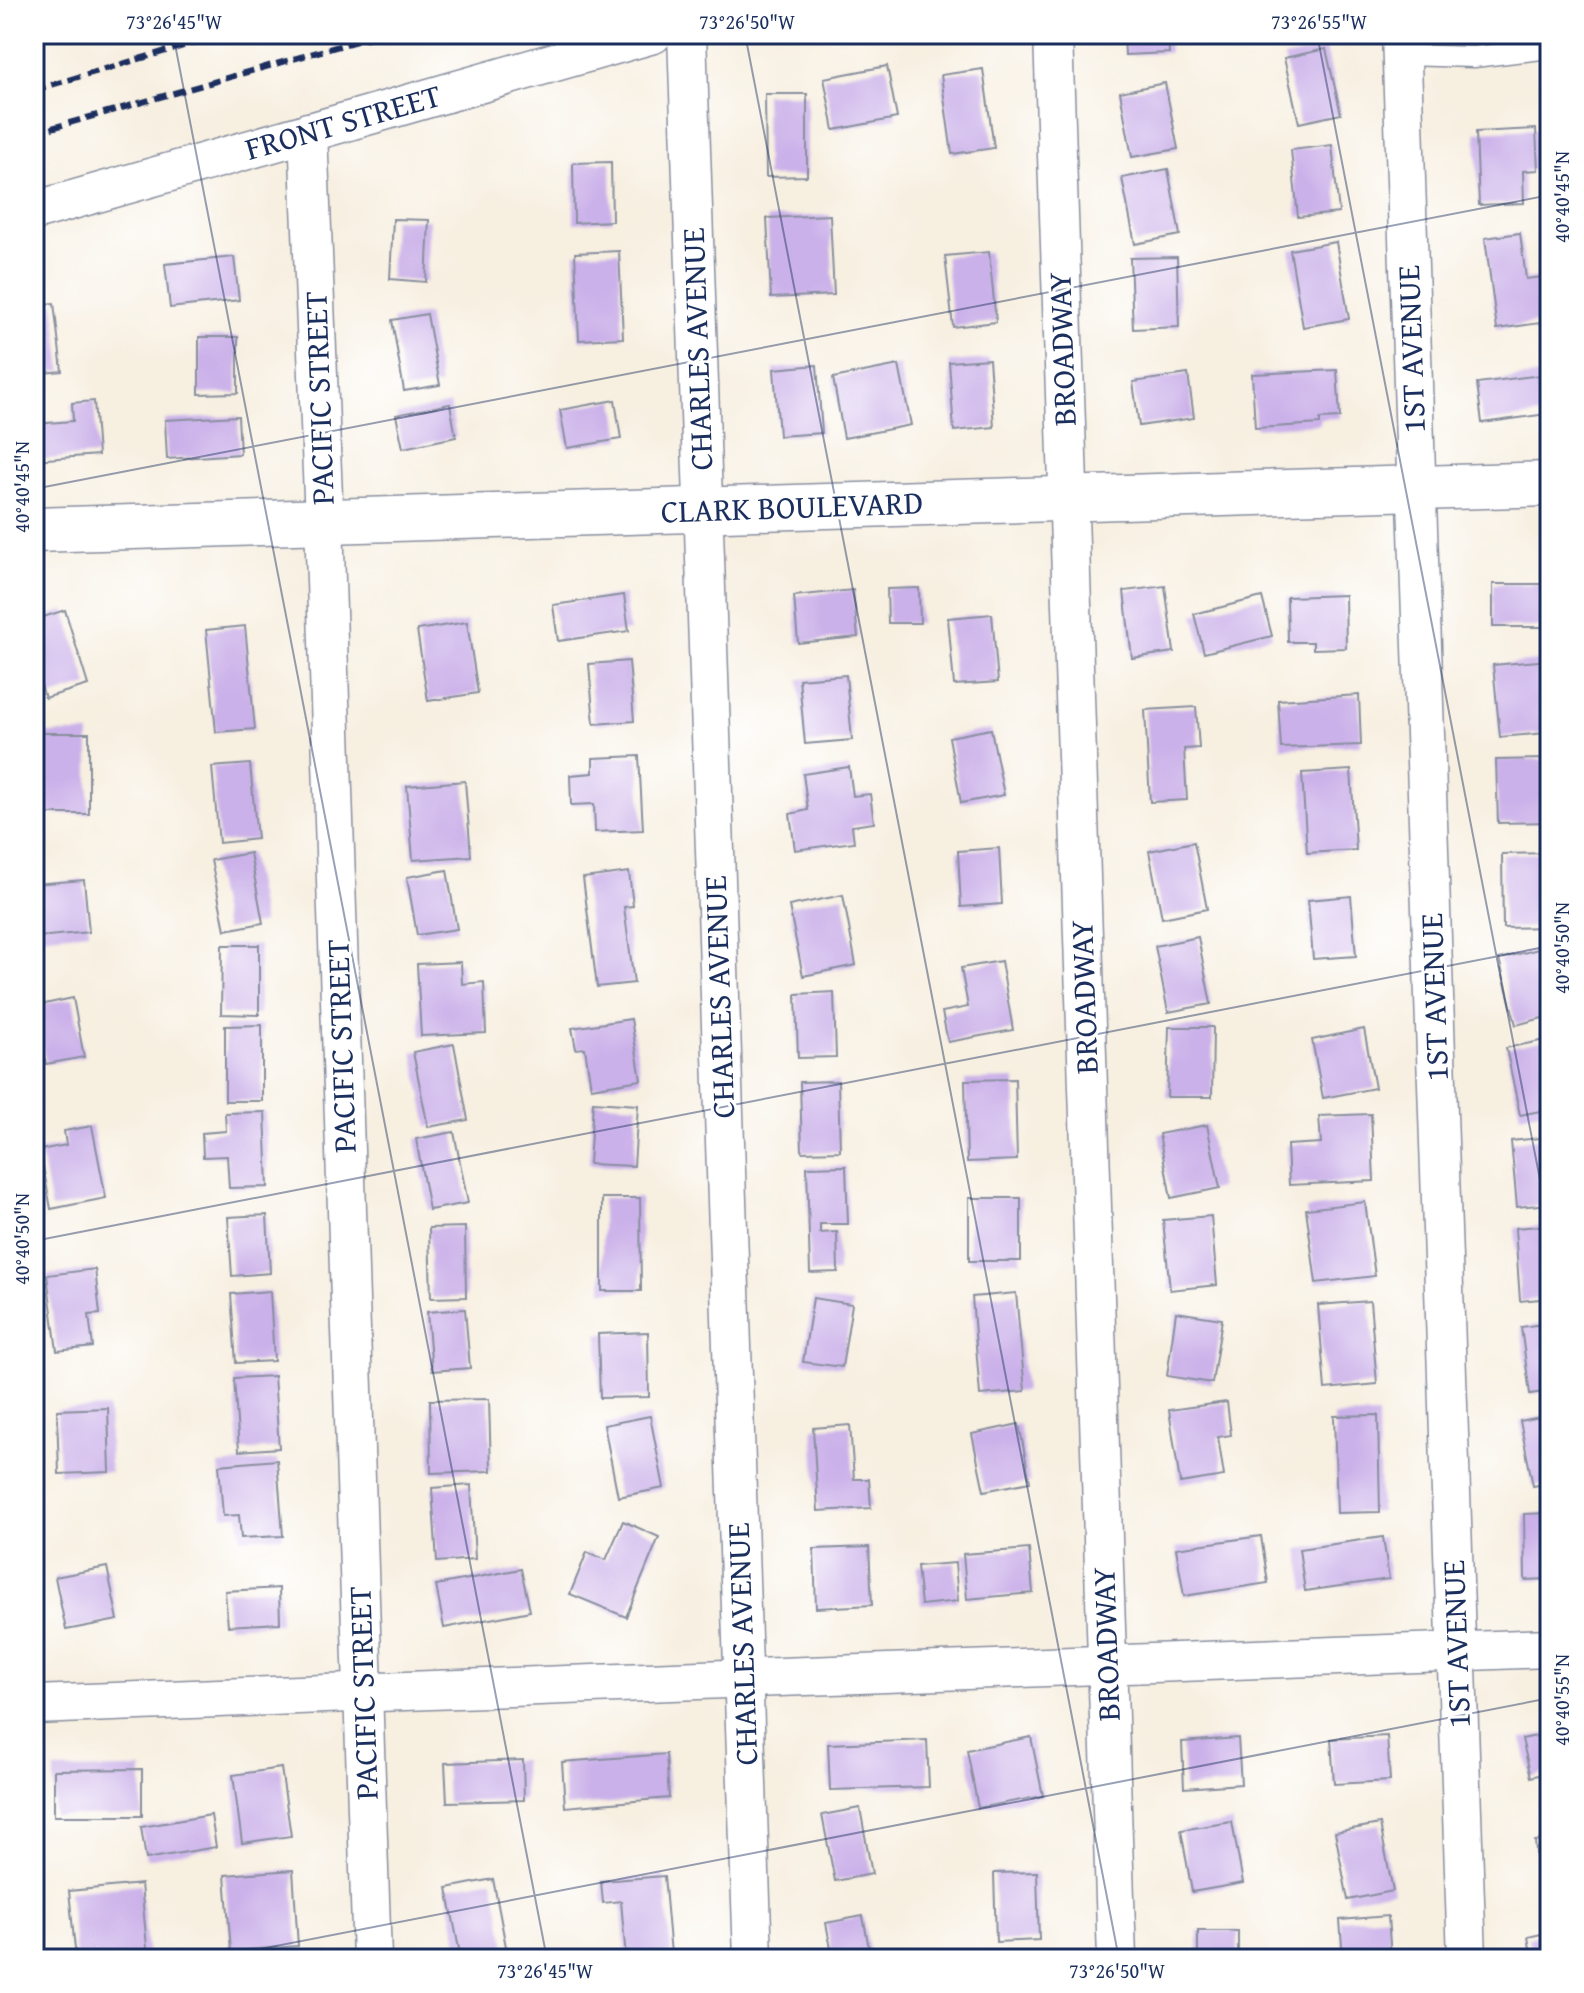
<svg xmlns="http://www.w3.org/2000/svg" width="1584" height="1993" viewBox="0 0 1584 1993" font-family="'Gentium Book Plus',serif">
<rect width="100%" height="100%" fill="#fff"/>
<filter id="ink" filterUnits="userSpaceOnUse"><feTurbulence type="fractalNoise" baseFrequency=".0125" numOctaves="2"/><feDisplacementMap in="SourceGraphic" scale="16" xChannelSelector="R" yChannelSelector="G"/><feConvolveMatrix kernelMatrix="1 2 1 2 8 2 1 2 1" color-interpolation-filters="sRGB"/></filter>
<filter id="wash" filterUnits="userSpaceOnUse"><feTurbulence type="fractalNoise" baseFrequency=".006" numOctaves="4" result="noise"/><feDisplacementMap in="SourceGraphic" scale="32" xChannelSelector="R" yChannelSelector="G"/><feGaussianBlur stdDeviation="1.8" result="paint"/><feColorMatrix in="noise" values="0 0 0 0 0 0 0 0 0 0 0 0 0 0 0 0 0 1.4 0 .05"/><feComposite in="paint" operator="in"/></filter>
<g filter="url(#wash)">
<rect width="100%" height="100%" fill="#f7efe0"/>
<g id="blocks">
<!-- building -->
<g fill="#cbb1e9">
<path d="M1124,34H1168L1169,53L1125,55Z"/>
<path d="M1326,49L1341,114L1299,123L1284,58Z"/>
<path d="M887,66L897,118L834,130L824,78Z"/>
<path d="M983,69L994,148L952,154L941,75Z"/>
<path d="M1165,83L1178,149L1132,157L1120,92Z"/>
<path d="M765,94H807V176L766,177Z"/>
<path d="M1536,129L1538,170L1523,171L1524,203L1479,205L1476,132Z"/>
<path d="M1332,145L1339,213L1298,217L1291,150Z"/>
<path d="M611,162L612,221L574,223L573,163Z"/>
<path d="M1168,169L1180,235L1135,244L1122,178Z"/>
<path d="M830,215L834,295L771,298L767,218Z"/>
<path d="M393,219L429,220L426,282L390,279Z"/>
<path d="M1520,233L1526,279L1542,277L1548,322L1497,329L1485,238Z"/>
<path d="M1336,242L1349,319L1303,327L1290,250Z"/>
<path d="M619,251L623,338L579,340L575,253Z"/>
<path d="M989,252L996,322L953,327L945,256Z"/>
<path d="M234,257L239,300L170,308L165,264Z"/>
<path d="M1177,257L1179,327L1133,329L1130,258Z"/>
<path d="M54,303L62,371L34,374V305Z"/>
<path d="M427,314L440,385L404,391L392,320Z"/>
<path d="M199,337H238V393L199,394Z"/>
<path d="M989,359L994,427L954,431L949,362Z"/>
<path d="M817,365L822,433L779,436L774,369Z"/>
<path d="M899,365L911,425L844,438L833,378Z"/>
<path d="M1337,370L1340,418L1320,419V424L1255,428L1252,374Z"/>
<path d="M1188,374L1194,418L1139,426L1133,382Z"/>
<path d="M1541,375L1547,414L1482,423L1477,383Z"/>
<path d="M615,400L621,439L567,448L560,410Z"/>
<path d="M94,401L98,455L34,460V424L73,421L72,403Z"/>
<path d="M450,404L456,437L403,448L396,415Z"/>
<path d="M238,416L240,454L167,459L165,420Z"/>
<rect x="1493" y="584" width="54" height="43"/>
<path d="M1165,586L1174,652L1132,658L1124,591Z"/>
<path d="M919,588L920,623H888L887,589Z"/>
<path d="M853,590L858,637L798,643L794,596Z"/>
<path d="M624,595L629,631L558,641L553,605Z"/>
<path d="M1345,595L1346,648L1313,649V642H1288L1287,597Z"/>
<path d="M1262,597L1272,636L1204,653L1194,614Z"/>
<path d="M65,610L88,685L45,698L34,662V620Z"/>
<path d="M992,614L998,682L954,685L948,618Z"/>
<path d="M467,622L478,693L428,701L417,630Z"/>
<path d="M245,626L255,729L216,732L206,630Z"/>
<path d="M1550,660V691L1542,692L1546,733L1500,737L1493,665Z"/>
<path d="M629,661L634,721L594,724L589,664Z"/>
<path d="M846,675L852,740L805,744L799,679Z"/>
<path d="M1359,695L1361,745L1281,748L1278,700Z"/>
<path d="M1196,707L1199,748L1184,749L1187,800L1150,802L1145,710Z"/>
<path d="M991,729L1004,795L961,803L949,737Z"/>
<rect x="36" y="733" width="53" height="81"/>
<path d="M639,756L643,830L595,832L594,804L571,805L570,775L593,773V758Z"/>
<path d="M1545,759L1548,822L1498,823L1496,760Z"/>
<path d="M250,764L257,839L219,843L212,767Z"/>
<path d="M849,767L853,796L870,794L874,823L852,826L854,842L795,850L790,814L808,810L803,774Z"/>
<path d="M1351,770L1356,850L1307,853L1302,773Z"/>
<path d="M465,781L471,856L413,860L407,786Z"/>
<path d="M1194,842L1207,909L1162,918L1149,851Z"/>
<path d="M999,848L1002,904L961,907L958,851Z"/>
<path d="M250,853L263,923L225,930L211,860Z"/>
<path d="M1550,853V927L1503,928L1502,854Z"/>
<path d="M447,870L457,929L417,935L407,877Z"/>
<path d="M629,872L633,906L624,907L634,983L597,987L583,878Z"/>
<path d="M84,880L89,932L38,937L34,884Z"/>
<path d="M843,895L856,965L803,976L789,906Z"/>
<path d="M1351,896L1356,956L1313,959L1308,900Z"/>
<path d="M1198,937L1211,1004L1168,1012L1155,946Z"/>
<path d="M222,945H259V1015L221,1014Z"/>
<path d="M1550,946V1016L1516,1025L1499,959Z"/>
<path d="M1001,961L1013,1030L948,1042L942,1012L968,1007L961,968Z"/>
<path d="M461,962L462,984L484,982L486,1033L421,1036L417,964Z"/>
<path d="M834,992L836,1057L798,1058L796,994Z"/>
<path d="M73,998L84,1057L46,1064L35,1006Z"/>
<path d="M631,1019L641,1080L591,1088L585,1048L576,1049L572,1028Z"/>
<path d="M262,1025V1101H225V1026Z"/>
<path d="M1169,1027H1213L1212,1097H1167Z"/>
<path d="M1364,1029L1375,1088L1323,1098L1312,1040Z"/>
<path d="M1550,1039V1109L1520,1115L1506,1048Z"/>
<path d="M454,1044L468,1120L428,1127L413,1052Z"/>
<path d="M1015,1079L1017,1160L967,1162L965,1080Z"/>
<path d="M838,1081L840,1151L802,1152L800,1082Z"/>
<path d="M593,1102L638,1105L634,1166L589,1164Z"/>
<path d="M265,1112L268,1187L229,1188L227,1156L203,1157L202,1133L226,1131L225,1113Z"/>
<path d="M1371,1114L1374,1181L1289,1185L1287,1145L1321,1143L1319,1116Z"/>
<path d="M1207,1125L1220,1188L1171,1198L1159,1134Z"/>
<path d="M92,1126L106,1198L51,1209L40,1150L66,1145L64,1131Z"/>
<path d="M454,1132L468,1203L429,1210L416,1139Z"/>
<path d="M1550,1137V1204L1517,1207L1511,1141Z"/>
<path d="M846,1166L848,1224H820V1233L837,1232L838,1272L810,1273L807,1167Z"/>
<path d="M602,1198H640L641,1291H602Z"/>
<rect x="969" y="1198" width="52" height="63"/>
<path d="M1365,1202L1375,1276L1316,1283L1306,1209Z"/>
<path d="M267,1215L270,1273L232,1276L228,1217Z"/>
<path d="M1211,1216L1217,1285L1170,1290L1163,1220Z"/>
<path d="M1550,1225V1298L1520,1301L1515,1228Z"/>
<path d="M465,1227L466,1297L431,1298L429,1228Z"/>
<path d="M95,1269L100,1314L89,1315L93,1347L57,1351L47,1275Z"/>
<path d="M270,1291L274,1361L236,1363L231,1294Z"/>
<path d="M1016,1293L1025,1391L980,1395L972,1297Z"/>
<path d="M813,1298L852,1304L842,1367L803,1362Z"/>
<path d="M1370,1301L1377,1384L1325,1389L1318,1305Z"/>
<path d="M465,1309L470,1368L432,1371L427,1312Z"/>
<path d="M1176,1312L1222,1319L1212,1383L1167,1376Z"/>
<path d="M1550,1323V1391L1530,1394L1521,1327Z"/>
<path d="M648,1332L649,1397L600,1398L598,1334Z"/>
<path d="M274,1376L279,1448L239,1451L234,1378Z"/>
<path d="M489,1399L491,1471L431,1473L430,1400Z"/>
<path d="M1227,1402L1231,1435L1218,1437L1224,1476L1180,1483L1169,1410Z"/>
<path d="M108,1408L110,1472L59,1474L57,1410Z"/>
<path d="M1378,1415L1380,1512L1337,1513L1334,1416Z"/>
<path d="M1550,1415V1483L1533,1486L1520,1421Z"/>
<path d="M650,1416L664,1488L618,1497L604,1425Z"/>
<path d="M1019,1424L1030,1482L984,1491L972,1434Z"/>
<path d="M850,1425L854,1479H869L871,1508L818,1511L813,1428Z"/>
<path d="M277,1460L283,1536L241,1538L239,1515L223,1516L219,1465Z"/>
<path d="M471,1485L475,1559L437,1562L432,1488Z"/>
<path d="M1550,1513V1579L1525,1580L1524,1514Z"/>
<path d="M623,1521L659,1537L626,1617L570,1594L587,1552L606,1560Z"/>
<path d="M1261,1536L1268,1583L1184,1596L1176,1548Z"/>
<path d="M1383,1537L1389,1579L1305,1591L1299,1549Z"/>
<path d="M869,1547L872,1605L816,1608L814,1549Z"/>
<path d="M1029,1549L1033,1593L967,1599L963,1554Z"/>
<path d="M955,1563L958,1601L921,1605L917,1566Z"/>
<path d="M107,1567L118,1620L66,1630L55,1577Z"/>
<path d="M521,1569L530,1611L444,1628L436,1585Z"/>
<path d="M279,1588L280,1623L228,1626L225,1591Z"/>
<path d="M1550,1733V1772L1531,1777L1522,1739Z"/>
<path d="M1387,1736L1390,1781L1334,1784L1331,1739Z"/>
<path d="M1031,1737L1043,1796L978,1808L967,1750Z"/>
<path d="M1238,1738L1241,1784L1184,1788L1182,1742Z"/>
<path d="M927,1740L929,1787L830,1790L828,1744Z"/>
<path d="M666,1754L669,1798L565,1807L562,1762Z"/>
<path d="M523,1760L524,1800L447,1802L445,1763Z"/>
<path d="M281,1768L291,1836L242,1843L233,1775Z"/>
<path d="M142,1769V1816H54V1770Z"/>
<path d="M860,1808L872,1874L835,1881L822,1815Z"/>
<path d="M211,1815L216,1847L146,1859L141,1827Z"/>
<path d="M1232,1822L1243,1883L1192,1892L1181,1830Z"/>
<path d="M1380,1824L1393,1891L1348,1900L1335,1832Z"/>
<path d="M1550,1839V1910L1542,1911L1535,1841Z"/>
<path d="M293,1870L298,1946L231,1951L225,1875Z"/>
<path d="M1037,1872L1039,1940L996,1942L994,1873Z"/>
<path d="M664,1876L671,1954L626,1958L621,1901L603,1903L601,1881Z"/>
<path d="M493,1879L507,1952L461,1959L447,1888Z"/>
<path d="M141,1884L148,1958L76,1959L69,1891Z"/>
<path d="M863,1916L871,1959H833L826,1923Z"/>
<path d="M1388,1916L1391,1959H1343L1340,1920Z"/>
<rect x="1198" y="1931" width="40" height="28"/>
<path d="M1550,1932V1959H1532L1528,1937Z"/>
</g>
</g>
</g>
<g filter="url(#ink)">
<use href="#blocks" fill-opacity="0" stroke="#898f9f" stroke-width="2"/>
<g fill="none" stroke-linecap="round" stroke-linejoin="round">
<defs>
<path id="lane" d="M1402,55L1474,57L1550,48"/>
<g id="street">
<path d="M687,34L753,1959"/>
<path d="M1053,34L1117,1959"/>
<path d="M1401,34L1467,1959"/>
<path d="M308,132L324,521L372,1959"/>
<path d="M34,211L653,34"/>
<path d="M34,1705L1550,1648"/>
</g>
<path id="secondary" d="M34,530L1550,484"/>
</defs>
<!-- lane casing -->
<use href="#lane" stroke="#898f9f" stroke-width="23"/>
<!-- street casing -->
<use href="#street" stroke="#898f9f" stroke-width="41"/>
<!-- secondary casing -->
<use href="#secondary" stroke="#898f9f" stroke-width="47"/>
<!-- lane -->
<use href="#lane" stroke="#fff" stroke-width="20"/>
<!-- street -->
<use href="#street" stroke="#fff" stroke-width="38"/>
<!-- secondary -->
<use href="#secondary" stroke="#fff" stroke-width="44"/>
<!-- rail -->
<g stroke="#1b2f5e" stroke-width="6" stroke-dasharray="12 6" stroke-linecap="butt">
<path d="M34,90L224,34"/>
<path d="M34,133L381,34"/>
</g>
</g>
</g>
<!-- ticks -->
<path fill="none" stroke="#1b2f5e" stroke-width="2" stroke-opacity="0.45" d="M173,34L547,1959M745,34L1119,1959M1317,34L1550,1231M34,489L1550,195M34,1241L1550,946M209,1959L1550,1698"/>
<g text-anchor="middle" stroke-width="6" stroke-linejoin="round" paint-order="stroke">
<!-- street labels -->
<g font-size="32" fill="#1b2f5e" stroke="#fff">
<text transform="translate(343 122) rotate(-16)" y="11">FRONT STREET</text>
<text transform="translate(697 349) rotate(-92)" y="11">CHARLES AVENUE</text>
<text transform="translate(1062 349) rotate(-92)" y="11">BROADWAY</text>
<text transform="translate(1411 349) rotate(-92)" y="11">1ST AVENUE</text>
<text transform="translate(319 398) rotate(-92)" y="11">PACIFIC STREET</text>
<text transform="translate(792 507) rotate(-2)" y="11">CLARK BOULEVARD</text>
<text transform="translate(719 997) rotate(-92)" y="11">CHARLES AVENUE</text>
<text transform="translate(1084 997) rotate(-92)" y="11">BROADWAY</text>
<text transform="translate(1434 997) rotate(-92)" y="11">1ST AVENUE</text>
<text transform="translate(341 1046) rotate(-92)" y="11">PACIFIC STREET</text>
<text transform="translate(742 1644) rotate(-92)" y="11">CHARLES AVENUE</text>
<text transform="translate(1106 1644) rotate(-92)" y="11">BROADWAY</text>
<text transform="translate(1456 1644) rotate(-92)" y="11">1ST AVENUE</text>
<text transform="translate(363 1693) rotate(-92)" y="11">PACIFIC STREET</text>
</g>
</g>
<!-- margin -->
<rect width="1584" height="1993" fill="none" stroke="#fff" stroke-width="88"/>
<rect x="44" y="44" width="1496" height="1905" fill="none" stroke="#1b2f5e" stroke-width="3"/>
<g font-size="20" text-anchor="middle" fill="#1b2f5e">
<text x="174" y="29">73°26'45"W</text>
<text x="747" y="29">73°26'50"W</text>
<text x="1319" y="29">73°26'55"W</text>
<text transform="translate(1562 197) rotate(-90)" y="7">40°40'45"N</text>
<text transform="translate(22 487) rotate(-90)" y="7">40°40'45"N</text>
<text transform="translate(1562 948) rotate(-90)" y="7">40°40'50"N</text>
<text transform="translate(22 1239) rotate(-90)" y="7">40°40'50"N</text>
<text transform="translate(1562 1700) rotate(-90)" y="7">40°40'55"N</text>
<text x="545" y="1978">73°26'45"W</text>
<text x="1117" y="1978">73°26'50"W</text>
</g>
</svg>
